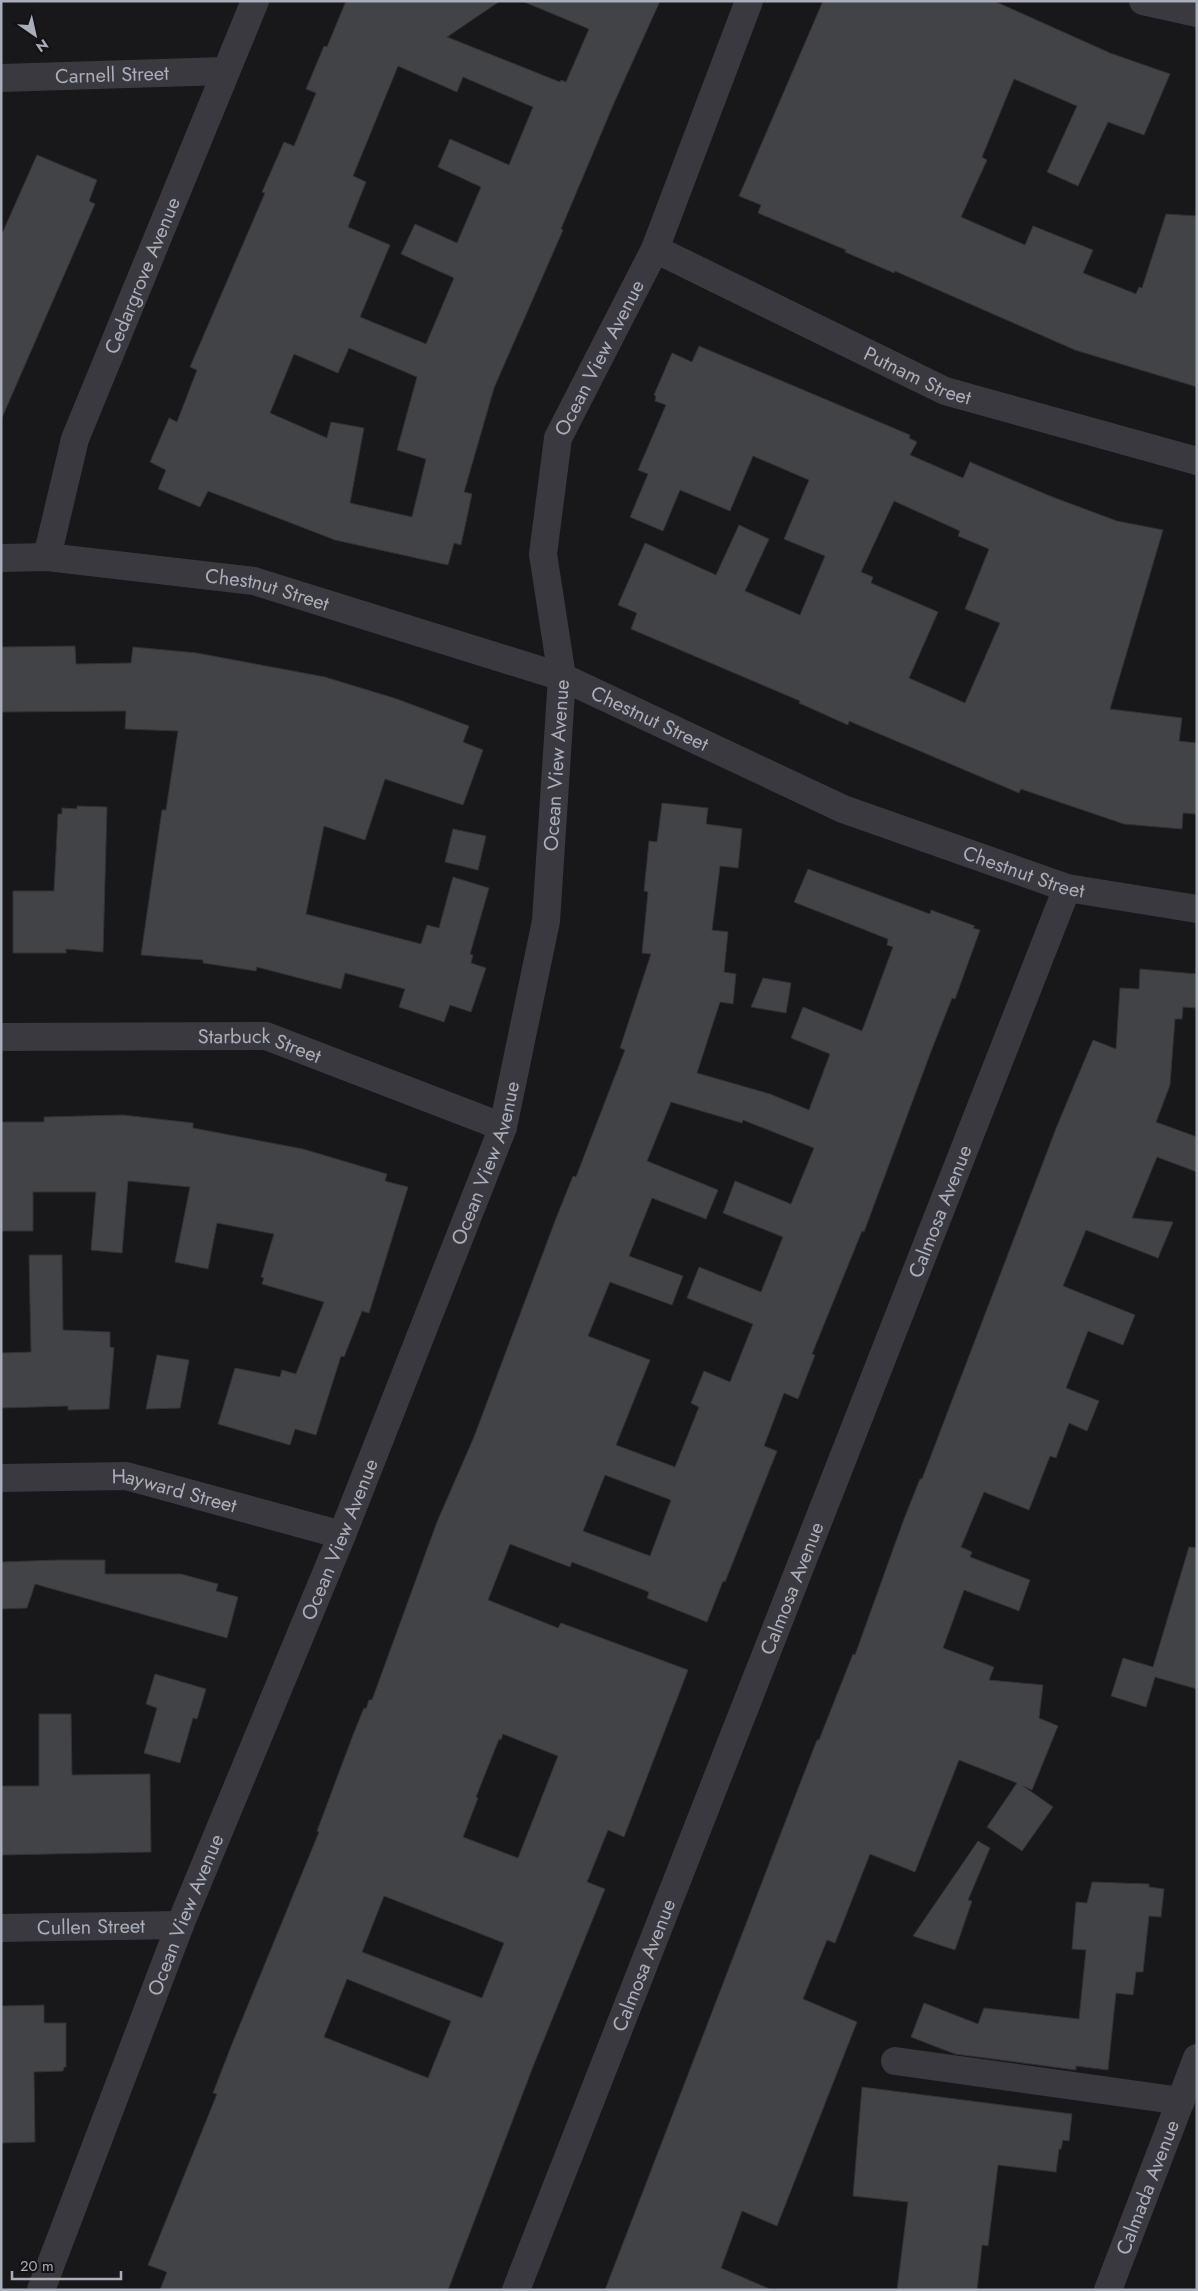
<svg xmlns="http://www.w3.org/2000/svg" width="1198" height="2291" viewBox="0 0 1198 2291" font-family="Jost,sans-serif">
<rect width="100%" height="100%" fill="#18181a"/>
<!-- building -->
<g fill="#424347" stroke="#323236" fill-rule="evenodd">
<path d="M346,1H500L447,37L560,82L561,80L566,82L589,29L522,1H660L614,103L561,229L563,230L494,388L464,492L472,494L461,545L454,543L448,565L335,540L208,491L200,507L158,489L166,470L150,462L169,418L177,422L197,370L190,367L265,193L262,192L284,142L294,146L316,93L306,89L324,46L327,47ZM398,66L457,92L463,77L533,107L509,165L450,139L438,167L481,187L457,243L415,224L401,254L454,278L426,344L360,317L390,245L348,227L366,182L353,176ZM349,348L417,377L397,450L426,459L412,517L350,503L364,428L331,422L327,438L270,413L294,354L338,373Z"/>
<path d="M823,1H994L1110,53L1170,74L1144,135L1108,122L1078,186L1047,172L1077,106L1014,79L982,157L987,160L961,217L1025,245L1033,226L1093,250L1083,273L1136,294L1139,287L1142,288L1166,214L1197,216V387L1075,350L895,271L894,273L845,252L846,250L758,213L761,205L739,196Z"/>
<path d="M37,155L97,180L89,201L95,204L1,420V236Z"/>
<path d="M699,346L910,435L909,438L917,442L910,455L963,478L970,462L1050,496L1117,521L1163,530L1110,709L1182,718L1179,741L1196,743L1197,747V814L1183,813L1182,829L1124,824L1021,789L1019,793L849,721L848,725L799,703L800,701L631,629L637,613L618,605L645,543L716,575L739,525L769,539L745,591L800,615L825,556L784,539L809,480L753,456L730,511L680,490L663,531L630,517L648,474L638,470L666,405L655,401L656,396L654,395L672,353L692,362ZM894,501L960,531L958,536L989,549L965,609L1000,623L965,703L909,678L938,612L871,583L873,577L861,572Z"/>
<path d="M75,646L76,664L131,663L133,647L197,653L325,677L397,699L469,726L463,742L483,750L463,805L385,779L365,840L324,826L306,914L421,944L427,925L439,928L453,877L489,888L470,954L473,955L471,963L486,968L471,1012L450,1005L444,1022L399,1007L405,989L345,973L341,989L257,967L256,971L203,963V960L141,955L162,810H166L178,731L125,729L126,711L1,712V647Z"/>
<path d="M662,803L708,808L706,824L742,829L738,868L720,866L712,930L728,932L724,972L736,974L733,1004L720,1002L697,1073L770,1094L809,1110L830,1054L791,1038L803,1007L862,1031L893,947L887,945L888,939L794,902L808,869L930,914L931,910L975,926L973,928L980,930L955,999L952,998L930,1054L864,1232L862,1231L812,1354L815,1355L798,1399L784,1393L764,1446L777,1451L725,1582L723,1581L707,1622L647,1598L649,1592L572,1562L570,1567L510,1544L488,1600L558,1628L561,1623L688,1670L624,1837L608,1830L587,1882L605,1889L534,2064L448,2290H160L167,2272L148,2265L217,2094L213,2093L232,2044L319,1832L317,1831L353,1735L364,1708L366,1709L369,1700H372L437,1522L474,1437L555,1221L573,1176L576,1177L625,1050L620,1048L651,954L642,953L648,892L644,891L649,841L657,842ZM671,1102L742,1123L743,1120L814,1148L791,1204L735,1181L723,1213L783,1237L761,1292L699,1267L687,1298L753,1324L730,1382L704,1371L691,1403L699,1407L675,1467L616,1445L650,1360L588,1336L610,1282L672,1305L683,1276L629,1256L652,1198L706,1219L718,1190L647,1161ZM605,1475L671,1500L650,1556L583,1531ZM503,1734L558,1756L518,1858L463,1837L478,1798L476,1797L499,1739L501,1740ZM384,1896L504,1943L482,1998L362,1952ZM347,1979L451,2021L428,2078L324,2037Z"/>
<path d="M77,806L107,807L103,952L66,949V953H13V891H54L58,814H62V808L77,809Z"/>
<path d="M453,829L486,836L478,870L445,862Z"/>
<path d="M1140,969L1197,974V1008L1183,1007L1182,1019H1175L1170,1085L1156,1122L1197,1137V1172L1157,1157L1132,1218L1173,1222L1158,1258L1086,1230L1063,1286L1135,1315L1123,1345L1088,1331L1066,1388L1099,1401L1087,1431L1069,1423L1056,1458L1050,1456L1029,1510L984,1492L961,1547L972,1552L970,1557L1030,1580L1019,1611L964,1590L943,1648L994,1667L989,1680L1043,1685L1039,1718L1058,1726L1032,1790L1023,1786L1053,1807L1022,1851L987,1827L1017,1783L959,1760L915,1872L870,1854L835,1943L827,1940L803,1999L857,2022L777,2226L742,2211L721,2268L772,2290H605L796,1794L817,1740H819L853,1654L855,1655L904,1519L920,1479H922L1057,1126L1093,1040L1116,1049L1120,988L1139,989Z"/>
<path d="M763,978L791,983L786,1013L751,1007Z"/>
<path d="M123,1115L193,1123V1128L303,1149L387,1174L385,1181L408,1187L369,1313L362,1311L344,1357L341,1356L316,1435L295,1429L290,1445L218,1424L235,1368L280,1377L282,1370L296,1374L324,1302L262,1284L264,1278L261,1277L274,1234L217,1223L208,1269L175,1262L190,1187L128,1181L122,1253L91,1250L96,1192H33V1231H1V1122H44V1117Z"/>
<path d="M29,1255H62L63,1330L110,1332V1347L114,1348L109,1409L68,1410V1406L1,1408V1353L31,1352Z"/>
<path d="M157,1355L189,1360L180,1408L146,1409Z"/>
<path d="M1189,1547L1197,1548V1689L1155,1677L1146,1707L1111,1696L1123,1658L1153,1667Z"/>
<path d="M58,1560H105V1574H181L218,1584L216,1591L238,1597L227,1638L35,1584L27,1608L1,1609V1562Z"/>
<path d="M155,1674L206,1689L197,1719L193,1718L180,1763L144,1753L157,1708L146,1704Z"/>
<path d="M39,1714H71L72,1775L150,1774L151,1852L1,1855V1786H39Z"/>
<path d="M978,1841L990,1848L968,1900L972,1901L955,1950L913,1936Z"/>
<path d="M1092,1882L1149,1884V1887L1164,1889L1161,1917L1149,1916L1143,1972H1136L1133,1995L1116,1993L1108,2070L1076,2066V2070L955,2054L911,2037L924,2003L978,2024L984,2008L1079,2019L1086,1950L1072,1949L1076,1902L1087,1903Z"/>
<path d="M44,2005V2023H66V2067H64L63,2071L34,2072L35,2142L1,2143V2006Z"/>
<path d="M862,2087L1072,2114L1069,2141L1063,2140L1061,2149H1059L1056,2172L998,2165L988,2246L982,2245L977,2290H897L908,2202L853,2196Z"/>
</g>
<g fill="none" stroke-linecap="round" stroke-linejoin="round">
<!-- minor -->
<g stroke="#39393f" stroke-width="28">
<path d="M1143,1L1197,13"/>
<path id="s1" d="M1,78L224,71"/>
<path id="s2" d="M655,249L945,391L1197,461"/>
<path id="s3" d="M47,557L75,439L255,1"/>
<path id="s4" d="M1,558L47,557L254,581L562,677L843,809L1067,888L1197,909"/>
<path id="s5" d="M1,1037L266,1036L503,1127"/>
<path id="s6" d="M1,1478L126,1476L342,1535"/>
<path id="s7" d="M1,1928L180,1925"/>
<path d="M895,2061L1181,2101"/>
<path id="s8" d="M41,2290L180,1925L342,1535L503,1127L546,921L562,677L543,554L558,438L655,249L749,1"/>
<path id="s9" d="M516,2290L1067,888"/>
<path id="s10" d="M1108,2290L1197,2058"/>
</g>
</g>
<g text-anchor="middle" stroke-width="4" stroke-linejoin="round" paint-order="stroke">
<!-- street labels -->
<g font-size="20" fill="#aaaeba" stroke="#131315">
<text dy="7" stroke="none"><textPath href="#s1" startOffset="111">Carnell Street</textPath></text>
<text dy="7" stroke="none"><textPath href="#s3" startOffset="298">Cedargrove Avenue</textPath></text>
<text dy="7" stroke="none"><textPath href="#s8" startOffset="2038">Ocean View Avenue</textPath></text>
<text dy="7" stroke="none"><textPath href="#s2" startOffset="292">Putnam Street</textPath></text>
<text dy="7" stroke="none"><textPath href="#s4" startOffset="269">Chestnut Street</textPath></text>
<text dy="7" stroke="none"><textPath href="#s4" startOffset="674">Chestnut Street</textPath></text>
<text dy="7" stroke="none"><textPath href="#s8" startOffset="1618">Ocean View Avenue</textPath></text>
<text dy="7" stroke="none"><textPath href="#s4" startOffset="1079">Chestnut Street</textPath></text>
<text dy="7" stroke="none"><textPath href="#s5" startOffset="260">Starbuck Street</textPath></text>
<text dy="7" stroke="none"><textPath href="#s8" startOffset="1212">Ocean View Avenue</textPath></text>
<text dy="7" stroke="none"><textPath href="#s9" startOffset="1159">Calmosa Avenue</textPath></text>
<text dy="7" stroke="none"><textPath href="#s6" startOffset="175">Hayward Street</textPath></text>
<text dy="7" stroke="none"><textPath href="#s8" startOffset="808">Ocean View Avenue</textPath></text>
<text dy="7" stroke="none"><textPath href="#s9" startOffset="754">Calmosa Avenue</textPath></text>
<text dy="7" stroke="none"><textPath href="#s8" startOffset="402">Ocean View Avenue</textPath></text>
<text dy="7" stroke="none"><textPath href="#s7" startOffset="90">Cullen Street</textPath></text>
<text dy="7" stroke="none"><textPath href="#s9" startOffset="349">Calmosa Avenue</textPath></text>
<text dy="7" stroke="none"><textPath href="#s10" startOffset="110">Calmada Avenue</textPath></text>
</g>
</g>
<!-- border -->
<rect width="1198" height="2291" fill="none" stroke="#aaaeba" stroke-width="5"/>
<!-- north arrow -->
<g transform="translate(35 35) rotate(146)" stroke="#131315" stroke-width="4" paint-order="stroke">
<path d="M0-4L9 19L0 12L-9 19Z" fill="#aaaeba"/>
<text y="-8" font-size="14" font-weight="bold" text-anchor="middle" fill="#aaaeba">N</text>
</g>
<!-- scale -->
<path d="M12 2271v8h109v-8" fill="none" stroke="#aaaeba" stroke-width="2.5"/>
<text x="20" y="2271" font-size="15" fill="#aaaeba" stroke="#131315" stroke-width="4" paint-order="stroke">20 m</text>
</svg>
